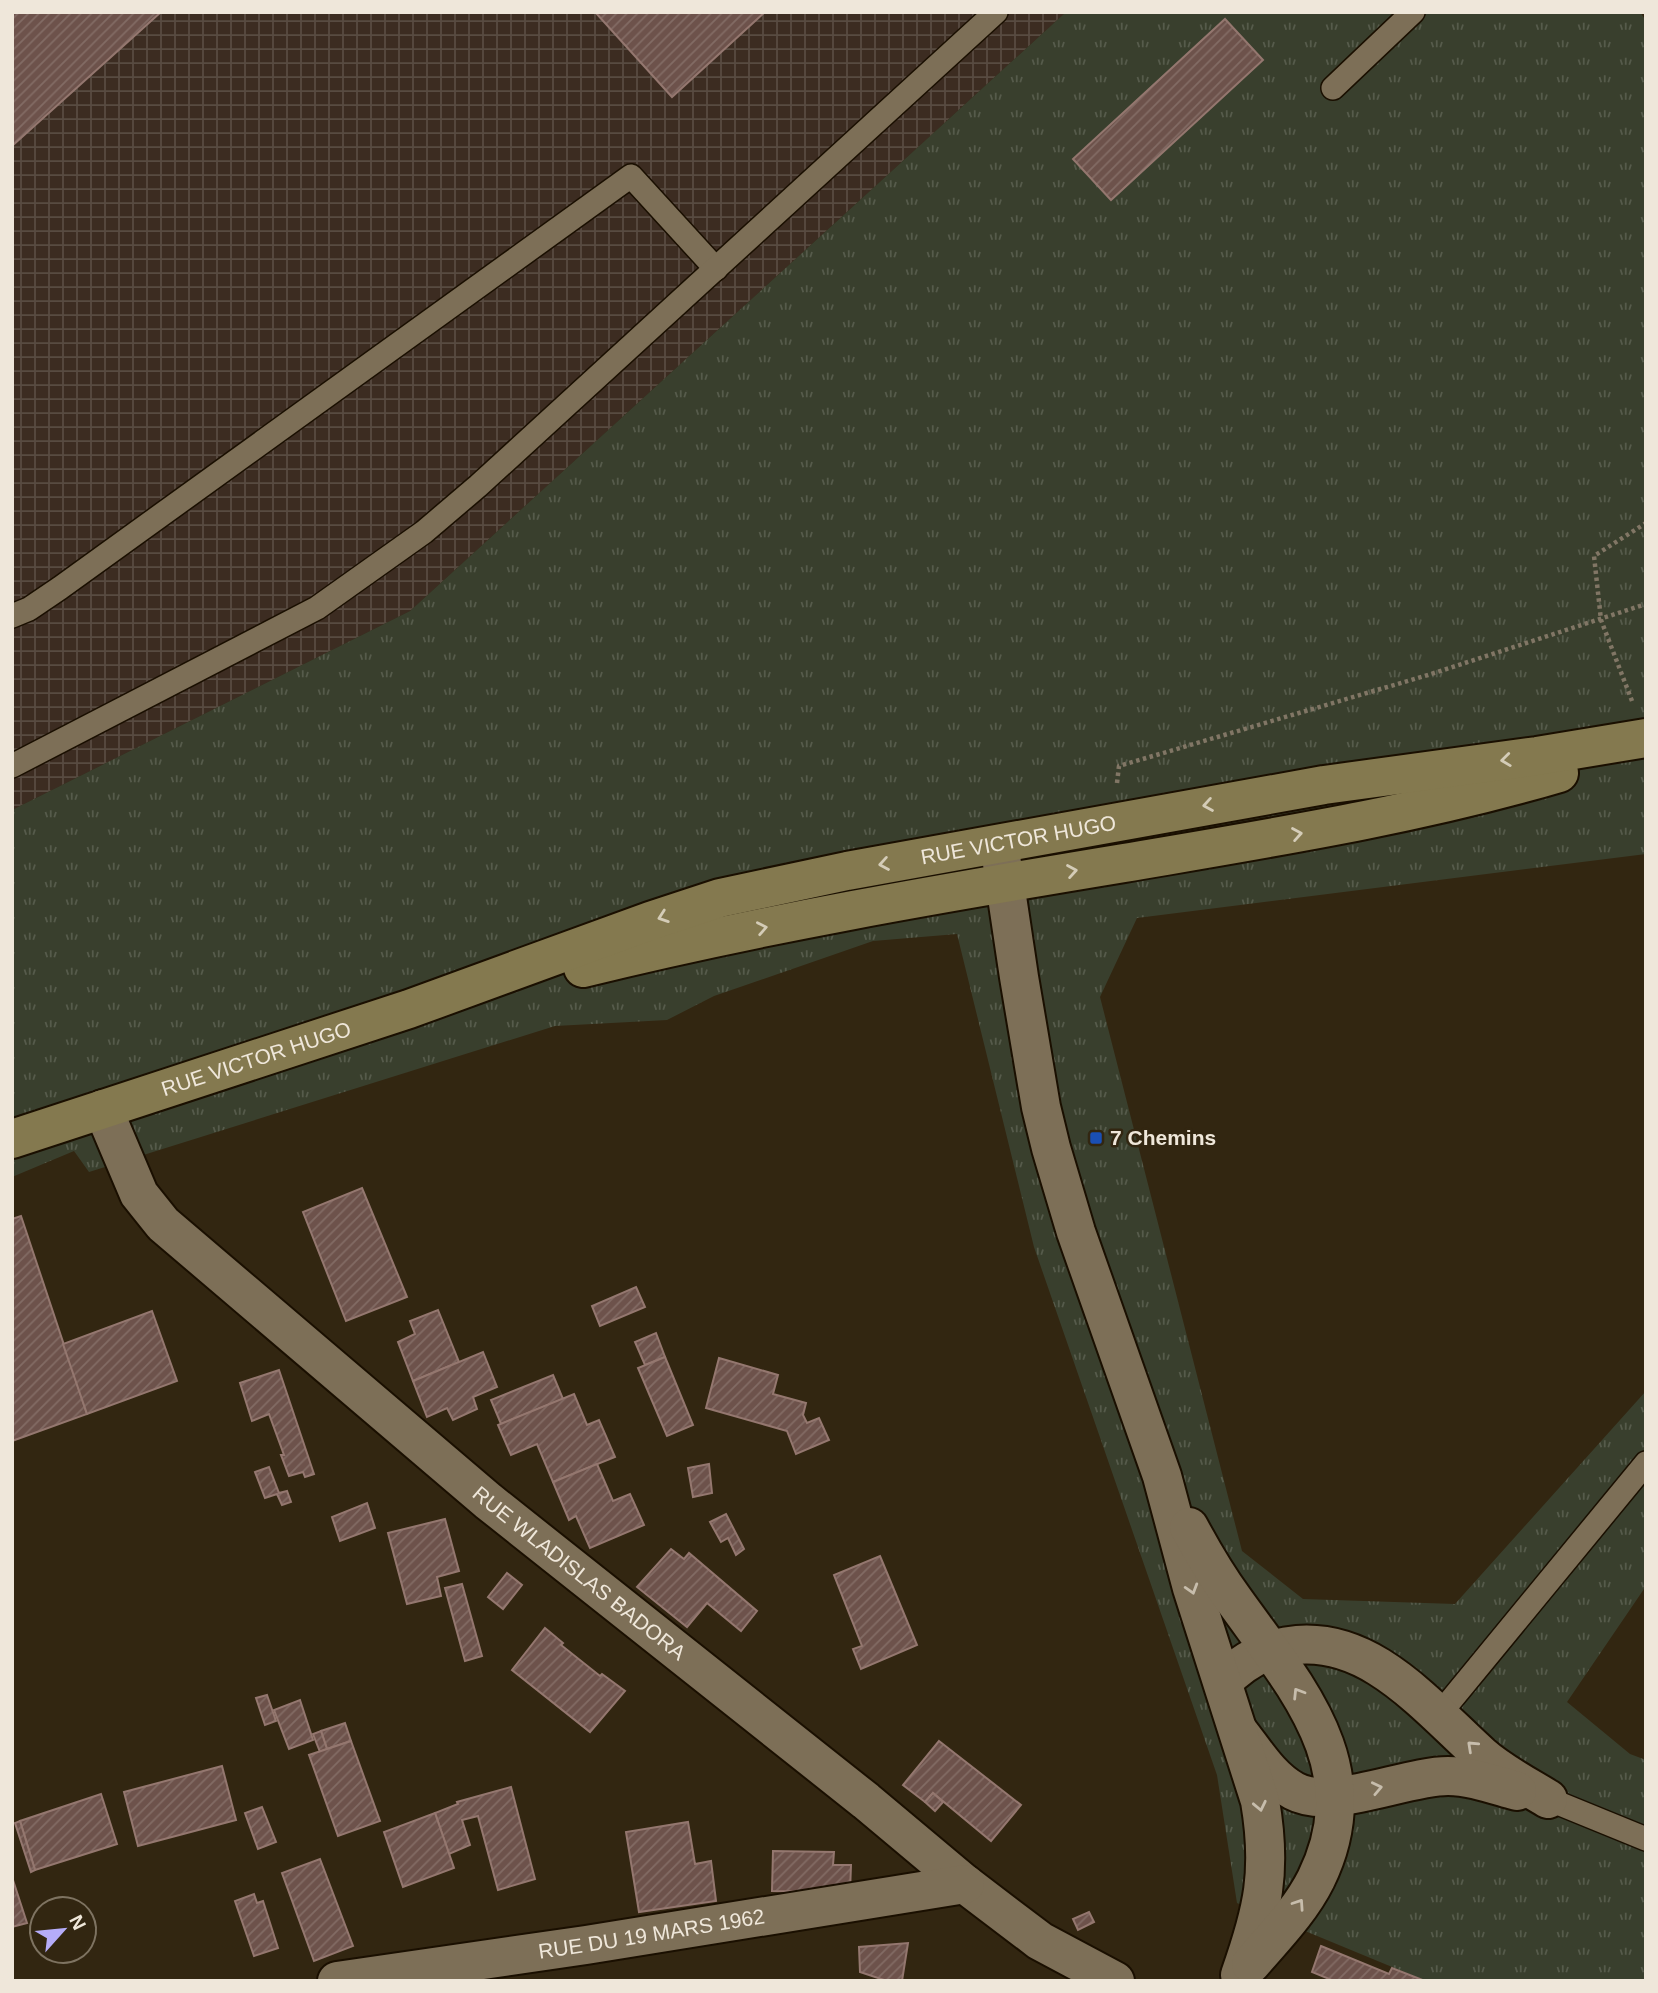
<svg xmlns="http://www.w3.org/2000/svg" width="1658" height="1993" viewBox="0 0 1658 1993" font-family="Helvetica,sans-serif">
<defs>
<pattern id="industrial-grid" width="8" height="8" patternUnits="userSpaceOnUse" patternTransform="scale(1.75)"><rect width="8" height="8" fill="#3c2c21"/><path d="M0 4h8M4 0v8" fill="none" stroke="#584b41"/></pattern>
<pattern id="grass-tufts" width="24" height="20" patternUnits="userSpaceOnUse" patternTransform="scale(1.75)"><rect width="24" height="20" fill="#393f2d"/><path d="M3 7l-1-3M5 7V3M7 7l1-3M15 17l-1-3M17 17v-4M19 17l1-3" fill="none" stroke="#565b4b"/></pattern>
<pattern id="building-hatch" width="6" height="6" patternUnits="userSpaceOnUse" patternTransform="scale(1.75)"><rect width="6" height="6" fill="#6d524b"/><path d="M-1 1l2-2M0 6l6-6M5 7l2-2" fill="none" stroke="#826b64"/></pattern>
</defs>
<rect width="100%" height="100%" fill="#322611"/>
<!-- industrial -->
<path fill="url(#industrial-grid)" d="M12,12H1066L410,611L12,810Z"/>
<!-- grass -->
<path fill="url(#grass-tufts)" d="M1066,12H1640L1646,21V854L1137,918L1100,997L1242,1551L1303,1599L1455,1604L1646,1391V1586L1567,1702L1630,1754L1646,1760V1981H1426L1237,1903L1217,1775L1034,1247L957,934L873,941L714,996L667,1020L555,1026L89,1172L74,1151L12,1177V810L410,611Z"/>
<!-- building -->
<g fill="url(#building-hatch)" stroke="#94776f" stroke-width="2">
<path d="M12,12H161L12,146Z"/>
<path d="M595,12H765L672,97Z"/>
<path d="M1225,19L1263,60L1111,200L1073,159Z"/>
<path d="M362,1188L407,1297L346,1321L303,1212Z"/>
<path d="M21,1216L87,1414L12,1441V1219Z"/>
<path d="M636,1287L645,1307L600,1326L592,1306Z"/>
<path d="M438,1310L459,1362L413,1381L398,1342L415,1334L410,1321Z"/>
<path d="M152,1311L177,1381L87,1414L63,1344Z"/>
<path d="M656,1333L665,1357L645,1365L635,1342Z"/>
<path d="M483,1352L497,1387L473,1397L477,1409L453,1420L447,1408L427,1417L413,1381Z"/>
<path d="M665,1357L693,1425L667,1436L638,1368Z"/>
<path d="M719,1358L778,1375L773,1394L806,1403L803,1415L807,1423L819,1418L829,1440L796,1454L787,1431L706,1408Z"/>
<path d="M279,1370L314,1474L305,1477L303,1472L289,1476L281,1455H284L269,1414L252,1421L240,1383Z"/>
<path d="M553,1375L563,1399L501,1424L491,1400Z"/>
<path d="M574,1394L587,1425L599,1420L615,1457L553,1482L537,1444L511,1455L498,1425Z"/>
<path d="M597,1464L613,1501L630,1494L644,1525L590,1548L576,1516L569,1520L553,1482Z"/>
<path d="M709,1464L712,1493L693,1497L688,1468Z"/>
<path d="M269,1467L279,1493L287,1491L291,1502L282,1505L277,1494L265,1498L255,1472Z"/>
<path d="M367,1503L375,1528L340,1541L332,1517Z"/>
<path d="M726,1514L744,1549L736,1555L728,1538L721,1542L710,1522Z"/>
<path d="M445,1519L459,1571L437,1577L441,1596L407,1604L388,1533Z"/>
<path d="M671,1549L684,1559L689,1553L757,1611L741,1631L707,1603L687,1627L637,1587Z"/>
<path d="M880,1556L917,1645L861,1669L853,1649L862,1646L834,1575Z"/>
<path d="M507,1573L522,1585L503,1609L488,1597Z"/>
<path d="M462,1584L482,1656L465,1661L445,1588Z"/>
<path d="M545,1628L563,1643L561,1645L600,1676L602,1674L625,1691L590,1732L512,1670Z"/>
<path d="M267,1695L276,1721L265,1725L256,1698Z"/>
<path d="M300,1700L313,1740L289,1749L274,1710Z"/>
<path d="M345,1723L351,1741L327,1749L321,1731Z"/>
<path d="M321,1731L327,1749L320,1752L313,1734Z"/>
<path d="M351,1741L380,1821L338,1836L309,1755Z"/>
<path d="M939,1741L1021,1805L991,1841L933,1793L925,1802L903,1785Z"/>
<path d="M222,1766L236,1820L138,1846L124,1792Z"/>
<path d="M511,1787L535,1879L498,1890L478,1816L462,1820L470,1845L449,1854L435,1813L458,1804L457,1802Z"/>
<path d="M933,1793L943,1802L935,1811L925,1802Z"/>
<path d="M101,1794L117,1844L35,1870L20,1821Z"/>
<path d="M262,1807L276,1842L258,1849L245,1813Z"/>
<path d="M435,1813L454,1868L403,1887L384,1832Z"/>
<path d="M20,1821L35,1870L31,1872L15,1823Z"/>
<path d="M688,1822L695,1864L711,1861L716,1901L639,1912L626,1832Z"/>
<path d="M773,1851L834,1852L833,1865H851L850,1892L772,1891Z"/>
<path d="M320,1859L353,1946L314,1961L282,1873Z"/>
<path d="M12,1877L27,1923L12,1927Z"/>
<path d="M254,1894L257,1903L263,1901L278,1948L254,1956L235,1901Z"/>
<path d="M1089,1912L1094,1922L1078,1930L1073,1919Z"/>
<path d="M908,1943L902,1981H887L860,1972L859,1947Z"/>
<path d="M1321,1946L1389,1974L1392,1968L1425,1981H1334L1312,1972Z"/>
</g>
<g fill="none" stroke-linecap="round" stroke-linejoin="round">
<defs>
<g id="service">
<path d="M1333,88L1413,12"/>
<path d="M12,616L29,609L60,588L631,176L716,269"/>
<path d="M12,766L317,608L424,532L478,486L996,12"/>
<path d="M1438,1716L1646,1463"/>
<path d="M1548,1799L1646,1839"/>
</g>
<g id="minor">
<path id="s1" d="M103,1109L139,1194L163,1224L488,1501L866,1801L965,1884L1040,1941L1115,1981"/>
<path d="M1223,1682C1266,1636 1326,1634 1379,1667C1416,1690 1448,1725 1481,1755C1500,1772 1525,1785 1548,1799"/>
<path d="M1239,1732C1255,1752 1270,1778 1294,1791C1331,1811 1405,1776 1448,1776C1471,1776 1495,1785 1517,1791"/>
<path id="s2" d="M337,1981L586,1945L965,1884"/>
</g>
<g id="tertiary">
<path d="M1000,850L1019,977L1041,1107L1051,1148L1076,1232L1162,1476L1192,1588L1260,1801C1272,1871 1263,1910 1240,1975"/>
<path d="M1189,1527C1203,1553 1217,1577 1234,1600C1296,1687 1371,1767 1316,1879C1300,1911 1274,1937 1251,1964"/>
</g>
<g id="secondary">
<path d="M583,968C761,924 942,893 1124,863C1270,838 1417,815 1559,773"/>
<path id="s3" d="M12,1139L409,1009L650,921L720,898L847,871L1324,785L1537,756L1646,738"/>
</g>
</defs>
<!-- service casing -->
<use href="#service" stroke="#1a0f00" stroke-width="26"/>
<!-- minor casing -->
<use href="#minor" stroke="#1a0f00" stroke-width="42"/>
<!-- tertiary casing -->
<use href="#tertiary" stroke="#1a0f00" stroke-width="42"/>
<!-- secondary casing -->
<use href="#secondary" stroke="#1a0f00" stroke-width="42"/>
<!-- path -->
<g stroke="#817665" stroke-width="4.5" stroke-dasharray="3.5 3.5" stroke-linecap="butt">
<path d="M1632,701L1601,620L1594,556L1646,523"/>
<path d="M1117,783L1119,766L1428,675L1646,604"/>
</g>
<!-- service -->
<use href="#service" stroke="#7d6f57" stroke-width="23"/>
<!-- minor -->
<use href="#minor" stroke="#7d6f57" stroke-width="38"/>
<!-- tertiary -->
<use href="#tertiary" stroke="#7d6f57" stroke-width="38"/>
<!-- secondary -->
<use href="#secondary" stroke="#84794f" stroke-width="38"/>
</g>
<!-- one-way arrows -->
<defs><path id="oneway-chevron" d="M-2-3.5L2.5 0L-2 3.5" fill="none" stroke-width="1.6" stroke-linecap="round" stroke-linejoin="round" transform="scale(1.75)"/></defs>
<g stroke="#d4ccb7">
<use href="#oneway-chevron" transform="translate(1506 760) rotate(173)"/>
<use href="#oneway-chevron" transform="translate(1208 805) rotate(170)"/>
<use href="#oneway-chevron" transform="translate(1297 834) rotate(-10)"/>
<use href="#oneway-chevron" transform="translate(884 864) rotate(170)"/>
<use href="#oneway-chevron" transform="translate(1072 871) rotate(-10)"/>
<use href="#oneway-chevron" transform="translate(663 917) rotate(161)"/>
<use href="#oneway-chevron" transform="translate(762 928) rotate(-11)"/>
</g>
<g stroke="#c7bdac">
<use href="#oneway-chevron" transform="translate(1192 1589) rotate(73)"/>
<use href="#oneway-chevron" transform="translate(1298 1693) rotate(-122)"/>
<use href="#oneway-chevron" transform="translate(1472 1746) rotate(-137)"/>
<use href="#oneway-chevron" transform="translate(1377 1788) rotate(-12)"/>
<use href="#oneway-chevron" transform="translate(1260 1806) rotate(78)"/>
<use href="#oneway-chevron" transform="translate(1299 1904) rotate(-56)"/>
</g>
<!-- markers -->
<rect fill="#1a4fb4" stroke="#322611" stroke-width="2.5" x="1089" y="1131" width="14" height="14" rx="3.5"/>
<g text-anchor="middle" stroke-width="5" stroke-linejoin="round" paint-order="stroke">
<!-- street labels -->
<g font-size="21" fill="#efe7da" stroke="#322611">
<text dy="7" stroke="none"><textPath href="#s3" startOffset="1052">RUE VICTOR HUGO</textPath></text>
<text dy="7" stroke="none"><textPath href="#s3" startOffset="257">RUE VICTOR HUGO</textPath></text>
<text dy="7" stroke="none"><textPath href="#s1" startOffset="674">RUE WLADISLAS BADORA</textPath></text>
<text dy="7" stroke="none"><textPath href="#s2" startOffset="318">RUE DU 19 MARS 1962</textPath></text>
</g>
<!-- poi labels -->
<g font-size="21" font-weight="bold" fill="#efe7da" stroke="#322611" text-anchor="start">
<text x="1110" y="1145">7 Chemins</text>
</g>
</g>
<!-- border -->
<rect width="1658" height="1993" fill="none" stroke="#efe7da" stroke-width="28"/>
<!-- north arrow -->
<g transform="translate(63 1930) rotate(63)"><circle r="33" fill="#322611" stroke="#7e7361" stroke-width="2"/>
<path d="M0-5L12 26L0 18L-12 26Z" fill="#b5acf9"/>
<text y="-10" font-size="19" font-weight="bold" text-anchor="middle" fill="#efe7da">N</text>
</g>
</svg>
